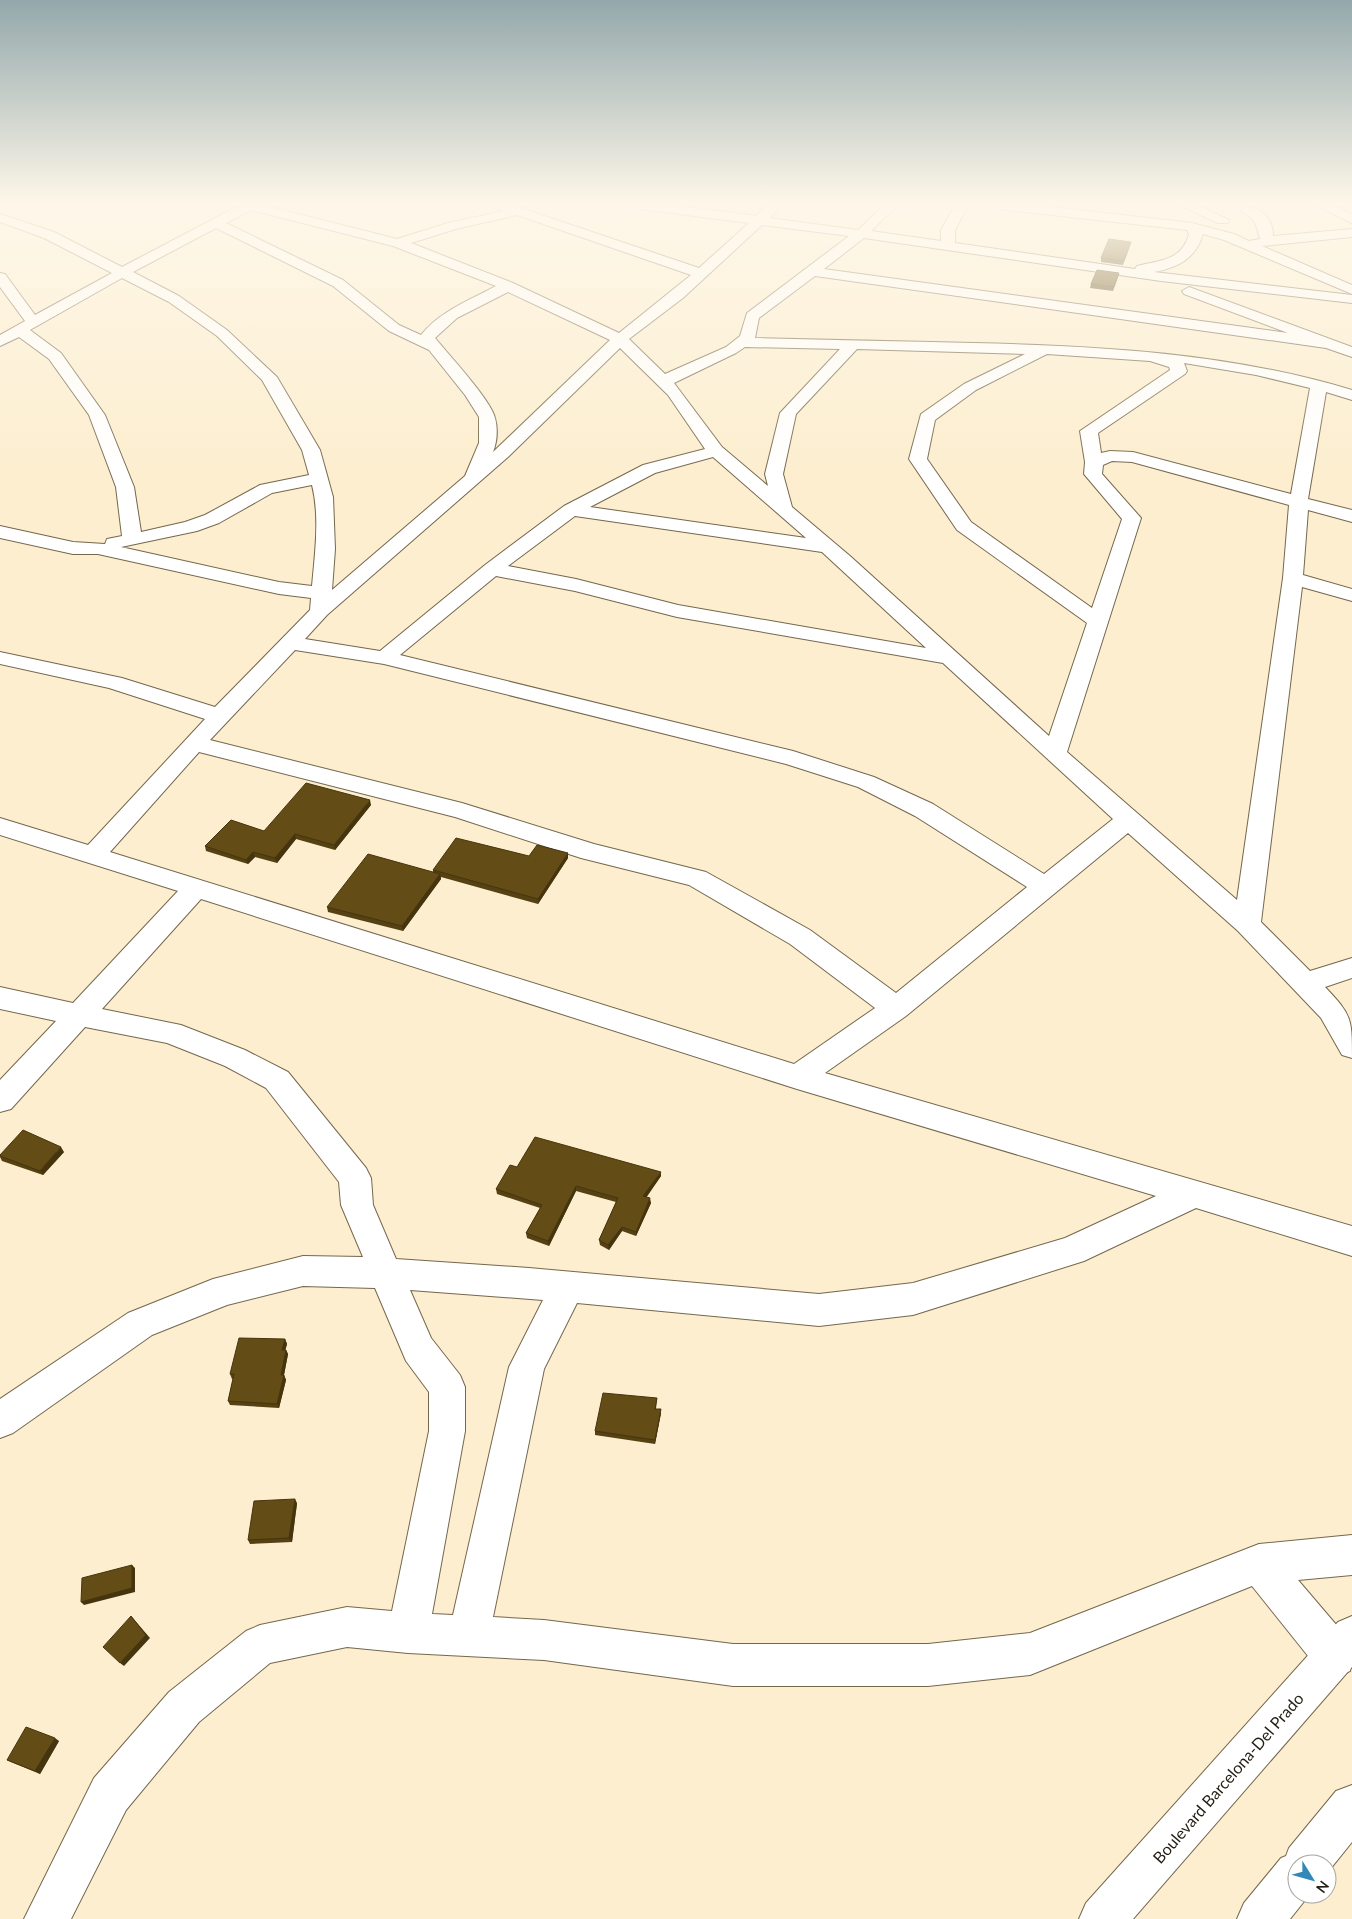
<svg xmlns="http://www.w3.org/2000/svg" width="1352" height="1919" viewBox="0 0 1352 1919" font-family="Lato,sans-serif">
<rect width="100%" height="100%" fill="#fceecf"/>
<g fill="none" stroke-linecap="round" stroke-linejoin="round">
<defs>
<g id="minor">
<path d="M263,205L397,239L448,223L504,211L493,205H512L699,268L749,223L640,209L634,205H672L756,216L768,205H782L769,218L858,230L884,205H898L871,231L941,241V230L955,205H968L955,230V243L1135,269L1137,266C1160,260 1182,261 1189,234L1187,230L998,209L992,205H1035L1192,223L1234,234L1249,241L1260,239C1253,211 1252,223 1235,205C1255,205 1273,213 1273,236L1352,229V237L1262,246L1352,285V294L1224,240L1203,234C1196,258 1178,268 1154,272L1352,295V303L1161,281L864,238L824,269L1288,333L1184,294L1182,291L1189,287L1352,347V357L1326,348L815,276L759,318L755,338C828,340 901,341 974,343C1103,346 1229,353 1352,390V400L1326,392L1308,499L1352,510V522L1308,510L1303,575L1352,589V601L1302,587L1261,922L1310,971L1352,958V978L1325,987C1352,1015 1352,1019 1352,1058L1342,1055L1321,1018L1238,931L1128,833L906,1016L825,1073L1352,1226V1256L1196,1208L1084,1261L913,1315L819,1326L577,1303L544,1369L493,1617L544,1620L733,1644H928L1030,1633L1259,1544L1352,1535V1575L1298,1580L1350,1641C1352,1650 1352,1662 1350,1671L1335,1677L1320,1671L1252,1586L1030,1675L928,1686H733L544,1660L408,1653L347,1647L270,1663L199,1722L126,1810L71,1919H24L94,1778L169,1692L246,1631L260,1625L347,1607L392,1611L429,1431V1392L406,1361L375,1288L303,1286L227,1305L152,1335L13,1433L0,1438V1399L128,1313L213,1279L303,1256L363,1257L341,1205L339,1182L266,1088L225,1066L167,1043L85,1027L11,1109L0,1112V1080L56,1021L0,1009V987L73,1003L178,891L0,835V818L88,845L205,719L109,688L0,664V652L122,678L215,707L310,610L311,598L279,594L98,554H73L0,538V526L73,542L105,544L107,539L122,536L116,487L89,415L49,359L19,337L0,346V335L25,321L0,287V273L5,274L35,315L112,273L44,238L0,222V214L54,232L122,267L240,205ZM251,210L393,246L496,286C470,300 440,311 421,335L399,325L343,280L226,223ZM517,215L691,275L619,333L513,283L411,243L456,229ZM762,225L849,236L747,313L740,336L726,347L665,374L629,339L683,298ZM216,228L333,286L389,331L429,350L465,395L479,417V443L465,476L332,590L335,549L333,497L320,450L277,377L227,330L179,296L133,272ZM122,278L169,302L217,336L262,380L302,450L309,475L260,485L205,515L185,522L141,532L134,487L105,415L61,353L30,330ZM508,292L610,340L493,452C497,442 498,429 495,418C491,400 448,354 435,338L457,318ZM745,347L840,349L780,413L765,474L768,486L722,447L674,383L736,353ZM620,348L668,395L705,449L643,465L564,506L485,565L380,651L305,639L327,615L508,457ZM857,349L1025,354L964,384L921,414L909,459L957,530L1087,623L1049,736L850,556L792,507L783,474L796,414ZM1047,354L1150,361L1169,367L1170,370L1080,431L1085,462L1084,474L1122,519L1092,608L971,522L927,459L935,420L976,390ZM1184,363L1256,375L1310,388L1291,494L1133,452L1110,451L1101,453L1098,433L1185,374L1187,371ZM713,457L806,538L590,507L655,473ZM1112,461L1132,462L1289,505L1283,578L1237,900L1067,752L1141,518L1102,474L1103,465ZM312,485C320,517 315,553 312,586L279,582L121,547L197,531L219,523L272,493ZM575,516L822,552L926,648L678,605L576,579L508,566ZM496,576L575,591L677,617L943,663L1113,819L1044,874L933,804L874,777L793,751L400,655ZM295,650L384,664L786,764L858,787L915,816L1027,887L896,993L810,930L706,872L594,844L462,803L210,740ZM199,752L455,817L581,858L689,885L790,944L875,1008L794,1064L110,852ZM201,899L797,1089L1156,1196L1065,1238L913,1283L819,1294L529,1268L396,1259L373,1205L371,1178L366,1168L288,1072L245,1050L181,1025L102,1009ZM410,1290L543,1300L509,1367L453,1615L432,1614L465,1431V1387L460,1375L431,1338Z"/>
<path d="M1179,205H1197L1229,220L1228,223H1218Z"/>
<path d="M1315,205H1332L1352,214V223Z"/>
</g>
<g id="major">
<path d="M1352,1616V1667L1133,1919H1079L1086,1903L1338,1622Z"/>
<path d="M1352,1785V1842L1327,1873V1864H1297V1894H1310L1290,1919H1237L1244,1903L1281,1858L1286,1856L1289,1848L1336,1791Z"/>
</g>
</defs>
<!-- minor casing -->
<use href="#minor" stroke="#74674c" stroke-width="2"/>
<!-- major casing -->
<use href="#major" stroke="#74674c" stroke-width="2"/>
<!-- minor -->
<use href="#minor" fill="#fff" fill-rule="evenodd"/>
<!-- major -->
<use href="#major" fill="#fff" fill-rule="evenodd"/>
</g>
<!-- wall -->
<g fill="#554112">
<path d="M1131,242L1123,265L1101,262V258Z"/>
<path d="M1119,273L1113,291L1090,288L1091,284Z"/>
<path d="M371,805L335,850L296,839L277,863L255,857L248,864L206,851L205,846Z"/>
<path d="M529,856L568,858L538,904L441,877V879L403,931L328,912L327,907L433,872V870Z"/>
<path d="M64,1152L43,1175L2,1161L0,1157V1156Z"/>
<path d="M517,1167L661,1176L646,1197L651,1203L636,1236L622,1231L609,1250L600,1245L599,1240L616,1202L576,1191L549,1246L527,1238L526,1233L540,1208L497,1194L496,1189Z"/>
<path d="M285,1339L287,1344L285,1350H286L288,1354L284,1375L286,1380L279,1408L230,1405L228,1401L233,1379H232L230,1374Z"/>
<path d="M657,1398L656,1409L661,1413L655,1444L595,1435V1431Z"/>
<path d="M297,1503L292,1542L250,1544L248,1540Z"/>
<path d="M59,1741L40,1774L11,1762L7,1760Z"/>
</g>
<!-- shaded-wall -->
<g fill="#45350f">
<path d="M370,800L371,805L335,850L334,845Z"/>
<path d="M295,834L296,839L277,863L275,858Z"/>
<path d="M253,852L255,857L248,864L246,860Z"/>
<path d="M568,853V858L538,904V899Z"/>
<path d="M440,874L441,879L403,931L402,926Z"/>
<path d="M61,1147L64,1152L43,1175L40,1171Z"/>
<path d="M661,1172V1176L644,1201L643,1196Z"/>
<path d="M576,1186V1191L549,1246L548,1241Z"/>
<path d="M650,1198L651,1203L636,1236V1232Z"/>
<path d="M622,1227V1231L609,1250L608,1245Z"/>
<path d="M285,1339L287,1344L284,1355L282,1350Z"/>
<path d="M286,1350L288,1354L283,1380L281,1375Z"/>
<path d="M284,1375L286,1380L279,1408L277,1404Z"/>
<path d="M661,1409V1413L655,1444V1440Z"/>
<path d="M295,1499L297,1503L292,1542L289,1538Z"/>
<path d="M132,1565L135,1568V1592L84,1605L81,1602Z"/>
<path d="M131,1616L150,1638L124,1666L120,1663Z"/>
<path d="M55,1738L59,1741L40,1774L35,1771Z"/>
</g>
<!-- building -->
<g fill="#634c15" stroke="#45350f">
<path d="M1109,239L1131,242L1124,261L1101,258Z"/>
<path d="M1097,270L1119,273L1114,287L1091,284Z"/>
<path d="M306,783L370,800L334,845L295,834L275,858L253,852L246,860L205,846L231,820L264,831Z"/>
<path d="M456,838L529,856L537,845L568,853L538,899L433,870Z"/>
<path d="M368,854L440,874L402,926L327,907Z"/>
<path d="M23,1130L61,1147L40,1171L0,1156V1155Z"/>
<path d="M535,1137L661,1172L643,1196L650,1198L636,1232L622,1227L608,1245L599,1240L618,1198L576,1186L548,1241L526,1233L542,1205L496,1189L510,1165L517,1167Z"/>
<path d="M239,1338L285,1339L282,1350H286L281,1375H284L277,1404L228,1401L234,1374H230Z"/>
<path d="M603,1393L657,1398L655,1409H661L655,1440L595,1431Z"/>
<path d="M295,1499L289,1538L248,1540L254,1501Z"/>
<path d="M132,1565V1588L81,1602L82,1578Z"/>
<path d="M131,1616L146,1635L120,1663L103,1647Z"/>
<path d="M26,1727L55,1738L35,1771L7,1760Z"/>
</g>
<!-- sky -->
<linearGradient id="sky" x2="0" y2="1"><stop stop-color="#93a8ab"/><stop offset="0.43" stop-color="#fef7e9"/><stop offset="1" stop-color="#fef7e9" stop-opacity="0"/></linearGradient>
<rect width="1352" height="474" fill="url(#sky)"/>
<g text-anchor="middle" stroke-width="5" stroke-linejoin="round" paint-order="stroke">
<!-- near-street labels -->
<g font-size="16" fill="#231e13" stroke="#fff">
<text transform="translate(1228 1778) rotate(-49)" y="6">Boulevard Barcelona-Del Prado</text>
</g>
</g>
<!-- north arrow -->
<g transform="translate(1312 1879) rotate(127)"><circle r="24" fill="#ffffff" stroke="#a7a5a1"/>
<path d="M0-4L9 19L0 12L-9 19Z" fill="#3189b8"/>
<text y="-8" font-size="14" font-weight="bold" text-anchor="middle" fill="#231e13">N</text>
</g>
</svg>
